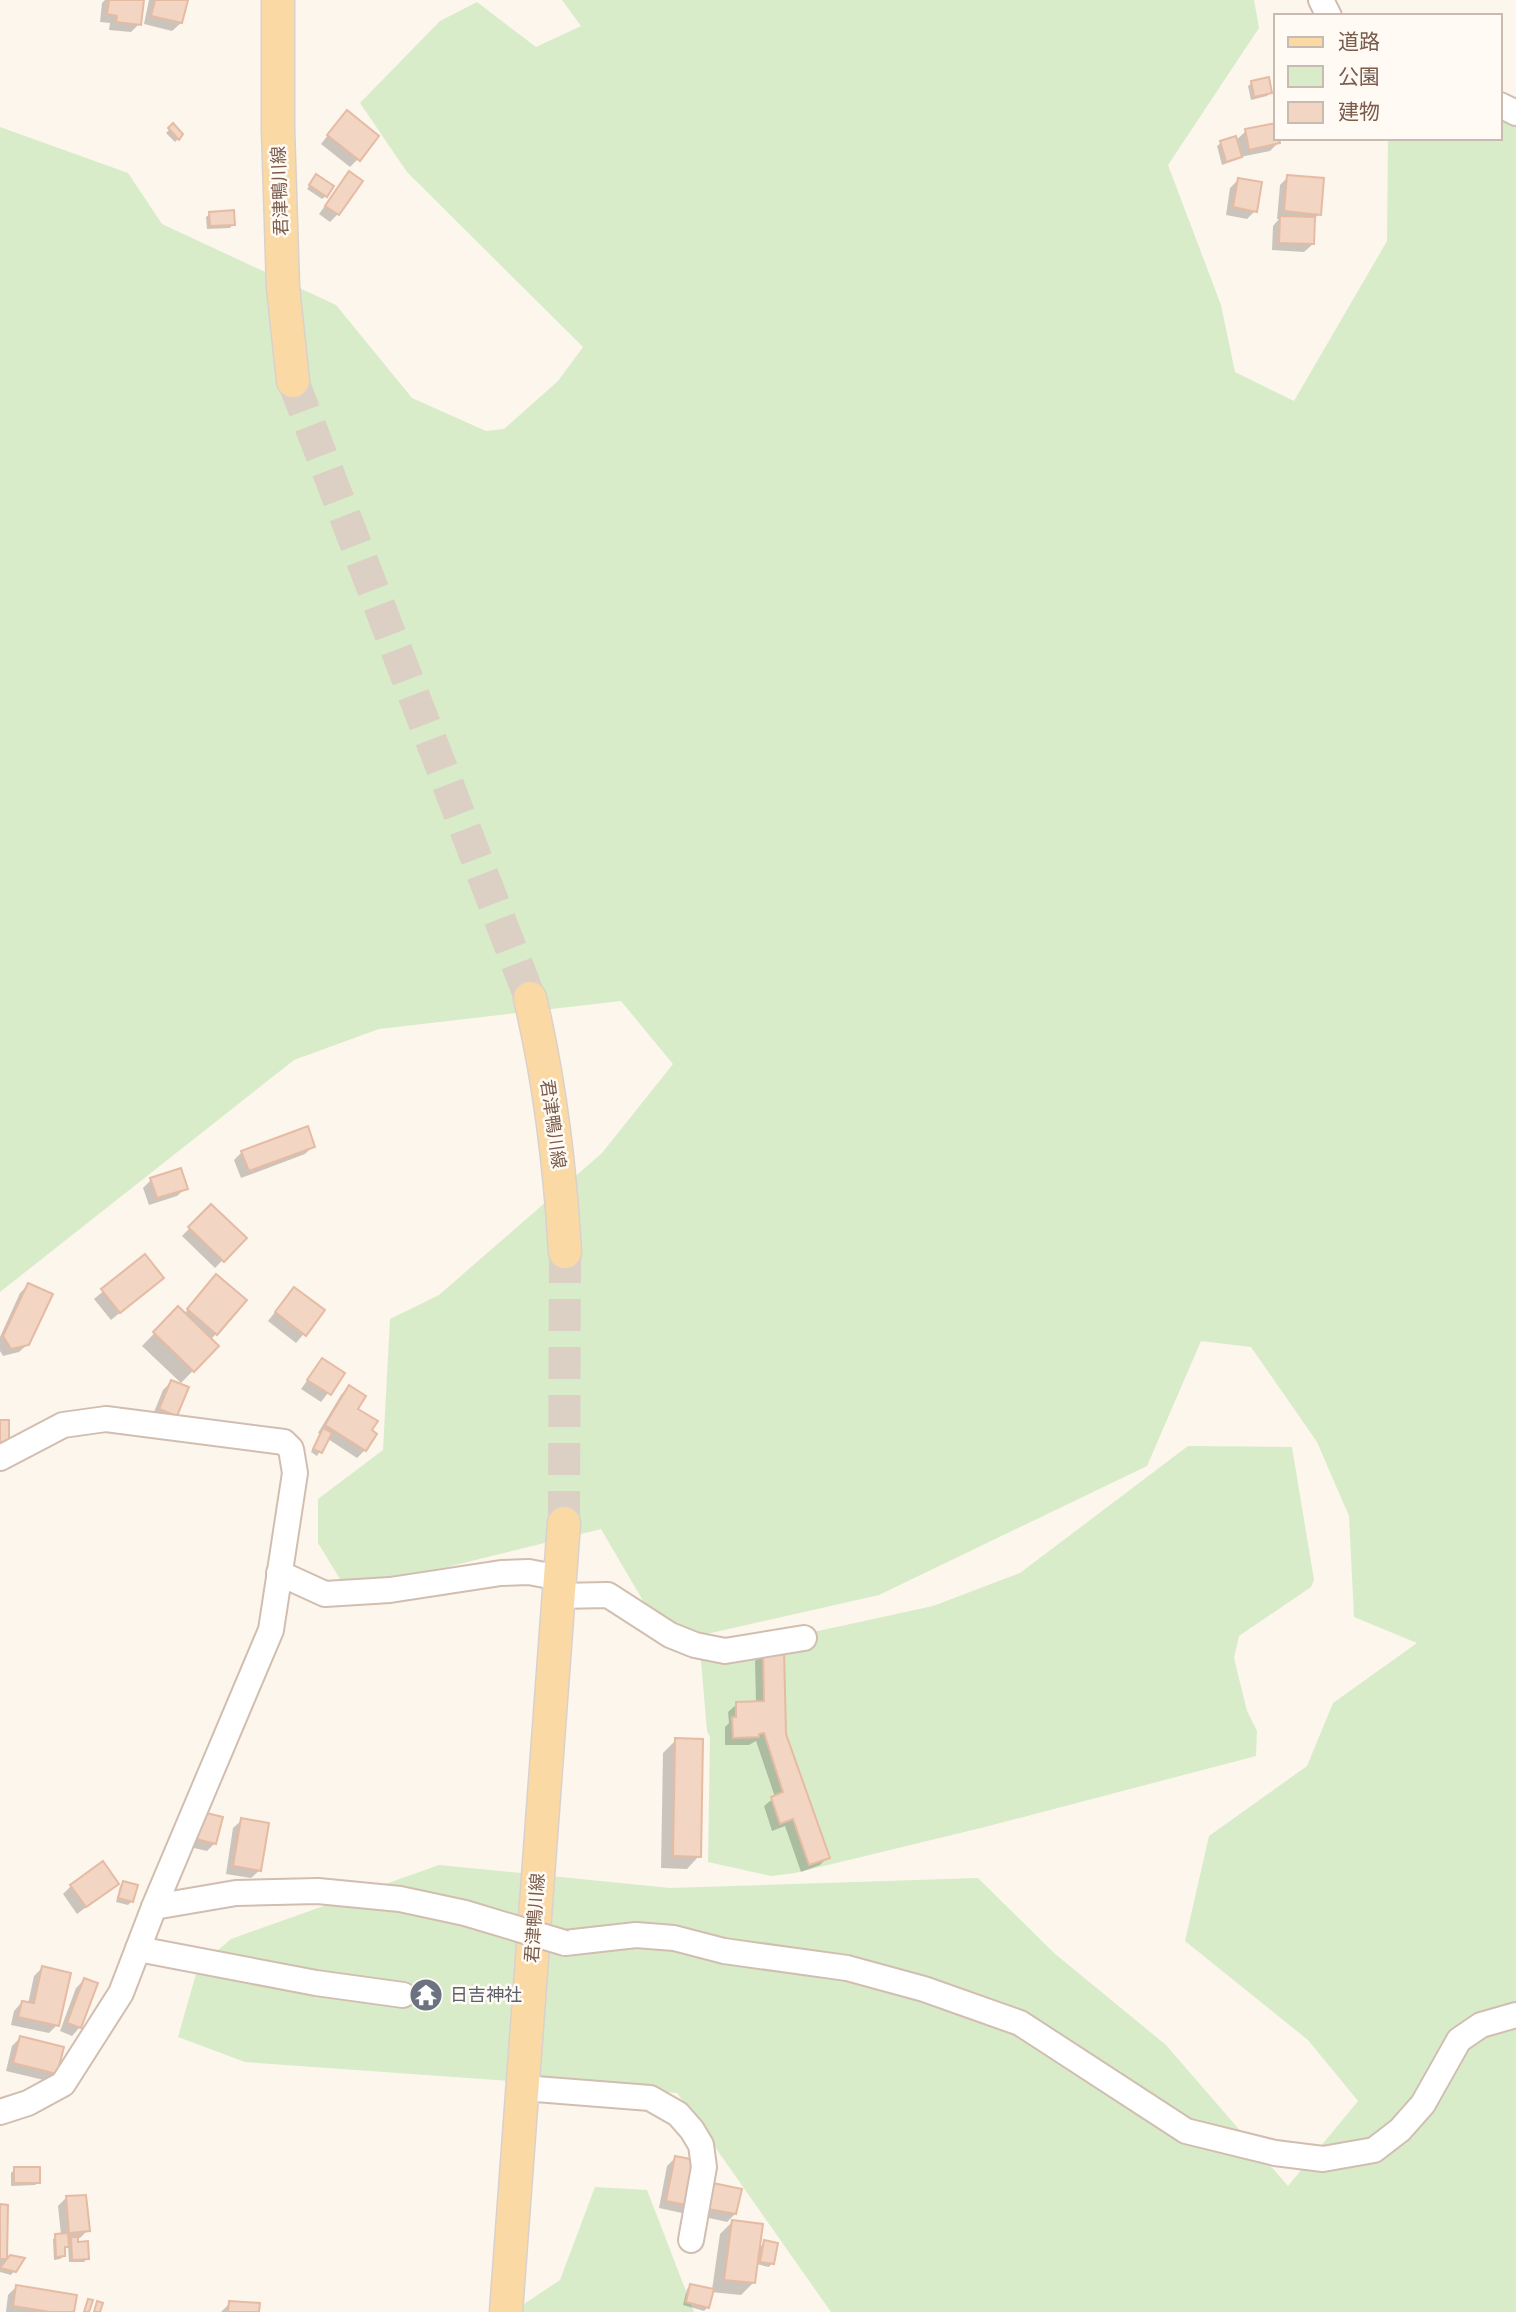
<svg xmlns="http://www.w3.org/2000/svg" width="1516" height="2312" viewBox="0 0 1516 2312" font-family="Manrope,'Noto Sans JP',sans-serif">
<rect width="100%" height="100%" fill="#fdf6ec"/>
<!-- green -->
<g fill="#d8ecc9">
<path d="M562,0H1254L1259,28L1168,165L1221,305L1235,372L1294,401L1387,241L1388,138H1500V119H1516V2312H831L677,2093L245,2062L178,2037L198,1967L231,1939L439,1865L670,1888L978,1878L1054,1953L1166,2045L1288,2186L1358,2101L1308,2040L1185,1941L1209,1836L1307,1766L1333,1703L1417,1643L1354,1617L1349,1516L1317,1442L1251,1347L1201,1341L1147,1466L879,1595L693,1637L649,1611L601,1529L447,1567L343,1584L318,1543V1499L383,1450L390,1319L439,1295L602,1153L673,1064L621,1001L379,1029L294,1060L0,1292V127L128,173L162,224L336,305L412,398L486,431L504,429L558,381L583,347L407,172L360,103L440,21L477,2L536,47L581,26Z"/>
<path d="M1188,1446L1292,1447L1314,1580L1311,1587L1239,1636L1234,1658L1247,1711L1257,1731L1256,1756L985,1827L795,1873L771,1876L708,1862L710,1737L707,1731L701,1661L714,1647L781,1634L818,1631L933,1606L1020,1573Z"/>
<path d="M595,2187L647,2190L694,2312H512L560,2280Z"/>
</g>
<!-- shadow -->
<g fill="#0003">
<path d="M105,0H142L139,24L131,32L109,30L110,23L100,22L102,3Z"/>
<path d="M149,0H186L181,23L172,31L144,24Z"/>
<path d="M1252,83L1270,92L1267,96L1251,100L1248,86Z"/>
<path d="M339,121L358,159L350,167L321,144Z"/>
<path d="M1274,125L1278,143L1270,151L1240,157L1236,160L1222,165L1217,146L1221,143L1235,141L1246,131Z"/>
<path d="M173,126L178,139L175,142L166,133Z"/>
<path d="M349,173L338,214L330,222L319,214Z"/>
<path d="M1288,177L1319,214L1313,220V244L1304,252L1272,250L1273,226L1279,219H1277L1280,185Z"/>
<path d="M313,180L326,196L322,199L307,189Z"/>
<path d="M1238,180L1255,211L1247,219L1226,215L1230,188Z"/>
<path d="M210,214L233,224L230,228L207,229L206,217Z"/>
<path d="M313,1146L305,1154L241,1178L234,1160L242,1152Z"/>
<path d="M151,1180L186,1188L177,1196L149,1205L143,1188Z"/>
<path d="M211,1206L244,1238L215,1268L182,1236Z"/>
<path d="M145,1256L154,1285L111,1320L94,1299Z"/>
<path d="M28,1285V1344L19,1352L3,1356L0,1351V1337L20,1293Z"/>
<path d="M208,1285L216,1334L210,1340L217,1346L181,1383L142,1346L178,1309L184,1314Z"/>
<path d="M287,1297L323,1311L296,1343L268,1321Z"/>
<path d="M322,1360L343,1374L321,1402L301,1389Z"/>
<path d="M171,1382L176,1415L168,1423L152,1417L163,1390Z"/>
<path d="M349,1387L356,1410L369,1431L365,1450L357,1458L328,1439L317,1456L311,1452L320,1434L318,1433L341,1395Z"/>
<path d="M763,1653L784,1734L828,1857L820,1865L801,1872L785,1826L772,1831L764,1806L775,1797L756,1741L749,1745H725V1727L729,1723L728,1712L737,1704L756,1703L755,1661Z"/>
<path d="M676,1740L699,1856L687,1869L661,1868L663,1753Z"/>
<path d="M242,1820L260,1870L251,1878L226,1874L233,1828Z"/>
<path d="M190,1821L215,1843L207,1851L185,1846Z"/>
<path d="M124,1883L136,1886L131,1902L128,1905L116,1902L120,1886Z"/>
<path d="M117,1884L77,1914L63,1894L71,1886Z"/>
<path d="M42,1968L57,2025L49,2033L11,2025L14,2011L22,2002L28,2004L34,1976Z"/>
<path d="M84,1980L80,2027L72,2036L60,2031L76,1988Z"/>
<path d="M419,1989L431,2003L427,2006L415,2005L416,1992Z"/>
<path d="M20,2038L56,2073L48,2081L6,2071L12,2046Z"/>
<path d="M675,2158L690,2205L682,2213L659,2208L667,2166Z"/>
<path d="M15,2169L39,2182L35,2185L11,2186V2173Z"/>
<path d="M700,2192L735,2214L727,2222L696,2215Z"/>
<path d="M66,2198L88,2230L80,2238H76L87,2258L84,2262H69L68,2245L63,2250L64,2256L60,2259L54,2260L53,2239L61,2235L58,2206Z"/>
<path d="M0,2206H6L5,2263L14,2271L11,2275L0,2272Z"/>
<path d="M732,2222L758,2249L765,2242L772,2263L769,2267L756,2264L753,2283L741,2295L711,2292L708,2307L704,2311L683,2305L687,2289L691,2285L712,2290L720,2234Z"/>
<path d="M16,2287L72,2312H6L8,2295Z"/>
<path d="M230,2303L257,2312H221Z"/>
</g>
<!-- building -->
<g fill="#f3d5c3" stroke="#e6bba3" stroke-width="2">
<path d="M109,0H144L141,25L116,22L117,16L107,14Z"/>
<path d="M155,0H188L182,23L151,16Z"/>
<path d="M1269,77L1272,93L1254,97L1251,81Z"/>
<path d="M347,110L379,136L360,161L327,135Z"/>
<path d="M173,123L183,134L179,140L168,128Z"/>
<path d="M1276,123V138H1279L1280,143L1249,150L1245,129Z"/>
<path d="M1236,136L1242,157L1226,162L1220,141Z"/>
<path d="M349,171L363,181L339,215L325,206Z"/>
<path d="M316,174L334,186L327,197L309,185Z"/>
<path d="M1287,175L1324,178L1321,215L1284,211Z"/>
<path d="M1238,178L1262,182L1257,212L1233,207Z"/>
<path d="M234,210L235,225L210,226L209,212Z"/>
<path d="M1280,216L1315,217L1314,244L1279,243Z"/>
<path d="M308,1126L315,1147L249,1171L241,1151Z"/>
<path d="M181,1168L188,1189L157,1198L150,1178Z"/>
<path d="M211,1204L247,1238L224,1262L188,1227Z"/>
<path d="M145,1254L164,1278L120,1313L101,1289Z"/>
<path d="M216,1274L247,1300L217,1335L187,1309Z"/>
<path d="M28,1283L53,1294L29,1345L11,1349L3,1336Z"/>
<path d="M294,1287L325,1310L306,1336L275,1312Z"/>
<path d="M178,1306L219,1346L194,1372L153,1332Z"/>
<path d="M322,1358L345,1373L331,1395L307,1380Z"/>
<path d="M171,1380L189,1387L177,1416L159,1409Z"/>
<path d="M349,1385L366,1396L358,1409L378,1421L372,1430L377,1434L366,1451L325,1425Z"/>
<rect x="0" y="1420" width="9" height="22"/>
<path d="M323,1428L332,1433L322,1453L313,1449Z"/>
<path d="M784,1650L786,1734L830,1858L809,1865L793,1819L780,1824L771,1797L783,1792L764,1733L759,1734V1737L733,1738L732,1717H736V1702L764,1701L763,1651Z"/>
<path d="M675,1738L703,1739L701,1857L673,1856Z"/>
<path d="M198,1811L223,1817L216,1844L192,1838Z"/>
<path d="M241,1818L269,1823L261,1871L233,1866Z"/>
<path d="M103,1861L119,1884L86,1907L70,1885Z"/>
<path d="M123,1881L138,1885L133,1902L118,1898Z"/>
<path d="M42,1966L71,1973L59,2026L18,2017L22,2001L34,2003Z"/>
<path d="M84,1978L98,1983L81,2028L67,2023Z"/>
<path d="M419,1987L434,1988L433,2003L418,2002Z"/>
<path d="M20,2036L64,2047L57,2074L13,2063Z"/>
<path d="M675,2156L701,2161L692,2206L666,2201Z"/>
<rect x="14" y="2167" width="26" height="16"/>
<path d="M708,2182L742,2189L736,2214L703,2208Z"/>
<path d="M86,2195L90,2231L69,2233L66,2196Z"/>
<path d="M0,2204L8,2205L7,2259H0Z"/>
<path d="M732,2220L763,2224L755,2283L724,2280Z"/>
<path d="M68,2233L69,2247H65V2256L56,2257L55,2234Z"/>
<path d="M71,2237H78V2242L88,2241L89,2259L72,2260Z"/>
<path d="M764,2240L778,2243L774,2264L760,2262Z"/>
<path d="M10,2255L25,2258L16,2272L0,2268Z"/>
<path d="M690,2284L714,2289L709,2308L686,2302Z"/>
<path d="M16,2285L77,2295L74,2312H50L13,2306Z"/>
<path d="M88,2299L93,2300L89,2312H84Z"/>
<path d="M97,2301L103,2303L100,2312H94Z"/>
<path d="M229,2301L260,2303L259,2312H228Z"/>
</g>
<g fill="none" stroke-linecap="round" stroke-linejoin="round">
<!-- major-tunnel -->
<g stroke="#dcd0c4" stroke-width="32" stroke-dasharray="32 16" stroke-linecap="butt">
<path d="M293,381L530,998"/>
<path d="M564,1523L565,1252"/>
</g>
<defs>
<g id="minor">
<path d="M1321,0L1329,16"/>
<path d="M1500,105L1516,113"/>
<path d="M0,1458L63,1425L106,1419L284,1442L291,1449L295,1473L271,1630L154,1907L121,1993L63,2084L28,2103L0,2112"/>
<path d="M279,1573L325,1594L390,1590L501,1573L529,1572L560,1578"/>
<path d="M558,1596L608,1595L670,1635L695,1645L725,1651L804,1638"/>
<path d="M154,1907L236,1893L318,1891L400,1899L465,1913"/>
<path d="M565,1943L636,1935L674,1938L724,1951L847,1968L924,1989L1020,2023L1186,2131L1275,2153L1323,2159L1374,2150L1400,2130L1423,2104L1459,2040L1481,2025L1516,2015"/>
<path d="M138,1949L316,1983L403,1995"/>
<path d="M523,2088L650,2098L678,2114L692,2130L701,2145L704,2167L691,2240"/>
</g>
<g id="major">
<path d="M278,0V129L283,287L293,381"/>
<path d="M530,998C550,1082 560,1166 565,1252"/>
<path d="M506,2312L564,1523"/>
</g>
</defs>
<!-- minor casing -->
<use href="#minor" stroke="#d1beb0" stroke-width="28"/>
<!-- major casing -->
<use href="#major" stroke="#dad1cd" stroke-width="35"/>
<!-- minor -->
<use href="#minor" stroke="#fff" stroke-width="24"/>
<!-- major -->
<use href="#major" stroke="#fbd9a5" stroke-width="32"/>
<defs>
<path id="minor-bridge" d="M465,1913L565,1943"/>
</defs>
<!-- minor-bridge casing -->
<use href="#minor-bridge" stroke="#d1beb0" stroke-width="28" stroke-linecap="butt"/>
<!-- minor-bridge -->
<use href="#minor-bridge" stroke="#fff" stroke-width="24"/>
</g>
<!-- icons -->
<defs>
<symbol id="temple-disc" viewBox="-11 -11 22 22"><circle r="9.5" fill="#6b7280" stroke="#fffaf3"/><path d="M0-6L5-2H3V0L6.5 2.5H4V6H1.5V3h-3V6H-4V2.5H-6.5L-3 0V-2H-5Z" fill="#fff"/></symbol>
</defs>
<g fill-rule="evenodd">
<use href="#temple-disc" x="407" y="1976" width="38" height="38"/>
</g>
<g text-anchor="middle" stroke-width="5" stroke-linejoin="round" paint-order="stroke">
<!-- street labels -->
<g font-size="18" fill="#7a5c4d" stroke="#fffaf3">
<text transform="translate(280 191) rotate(-92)" y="6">君津鴨川線</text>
<text transform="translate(553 1124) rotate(82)" y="6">君津鴨川線</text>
<text transform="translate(535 1918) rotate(-86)" y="6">君津鴨川線</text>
</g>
<!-- worship labels -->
<g font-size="18" fill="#5b616d" stroke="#fffaf3" text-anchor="start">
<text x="450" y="2001">日吉神社</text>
</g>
</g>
<!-- legend -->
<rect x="1274" y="14" width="228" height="126" fill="#fffaf3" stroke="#cabbb1" stroke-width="2"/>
<rect x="1288" y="37" width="35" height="10" fill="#fbd9a5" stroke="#cabbb1" stroke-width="2"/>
<text x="1338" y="49" font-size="21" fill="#7a5c4d">道路</text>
<rect x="1288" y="66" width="35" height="21" fill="#d8ecc9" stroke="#cabbb1" stroke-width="2"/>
<text x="1338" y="84" font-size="21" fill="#7a5c4d">公園</text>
<rect x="1288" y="102" width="35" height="21" fill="#f3d5c3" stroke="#cabbb1" stroke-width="2"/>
<text x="1338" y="119" font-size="21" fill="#7a5c4d">建物</text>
</svg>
